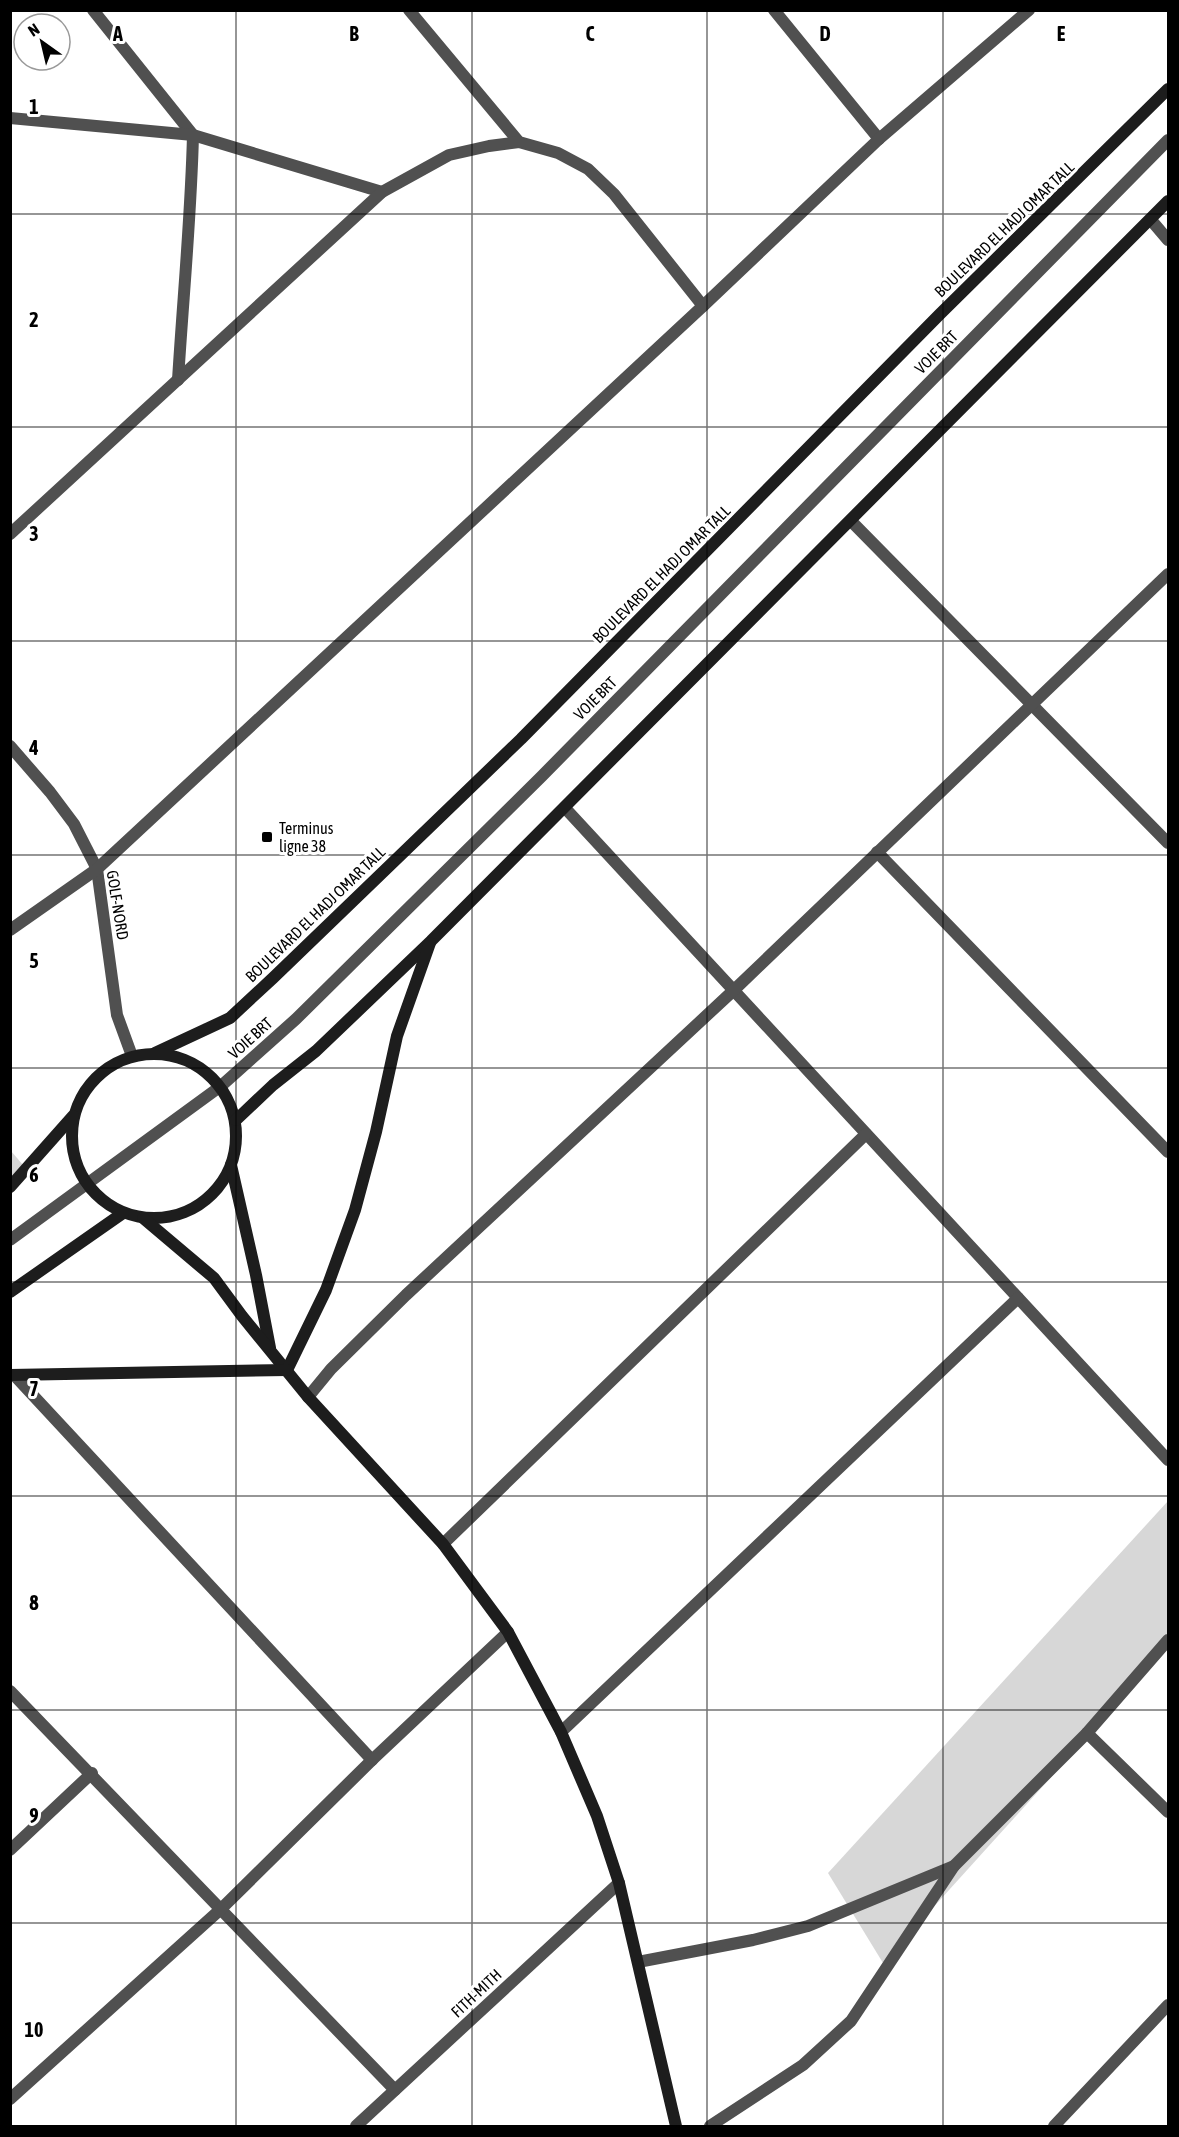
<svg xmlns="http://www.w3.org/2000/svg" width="1179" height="2137" viewBox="0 0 1179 2137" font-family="'Asap Condensed',sans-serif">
<rect width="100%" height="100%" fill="#fff"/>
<!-- pitch -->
<g fill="#d7d7d7">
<path d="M11,1151L23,1165L11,1180Z"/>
<path d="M1168,1501V1648L883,1963L828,1873Z"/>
</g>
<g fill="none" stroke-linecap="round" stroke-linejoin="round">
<!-- lane -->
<path stroke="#505050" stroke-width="12" d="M10,1240L221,1086L296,1019L541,777L1168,140"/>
<!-- street -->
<g stroke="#505050" stroke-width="12">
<path d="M93,10L193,135C191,217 183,298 178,380"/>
<path d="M409,10L519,142L558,153L588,169L614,194L703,306"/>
<path d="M774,10L879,139"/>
<path d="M10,118L193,135L382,192"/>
<path d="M1151,220L1168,240"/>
<path d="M851,521L1168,843"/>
<path d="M10,534L382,192L449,155L489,146L519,142"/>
<path d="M10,746L50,792L74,824L97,869L117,1015L132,1056"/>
<path d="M565,808L1168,1460"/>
<path d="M877,852L1168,1152"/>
<path d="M10,930L97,869L703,306L879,139L1029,10"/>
<path d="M15,1376L372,1760"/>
<path d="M308,1397L331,1369L406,1295L734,990L1168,574"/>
<path d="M443,1544L866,1134"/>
<path d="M10,1691L395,2090"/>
<path d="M561,1732L1018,1298"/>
<path d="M1087,1733L1168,1812"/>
<path d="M10,1850L92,1773"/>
<path d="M638,1962L753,1940L808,1926L954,1866"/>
<path d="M10,2099L222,1908L372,1760L508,1632"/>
<path d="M356,2126L619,1883"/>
<path d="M710,2126L803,2065L851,2021L954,1866L1087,1733L1168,1640"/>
<path d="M1054,2126L1168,2005"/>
</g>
<!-- secondary -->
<g stroke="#1d1d1d" stroke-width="12">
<path d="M155,1053L230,1018L273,978L521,739L940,314L1168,89"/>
<circle cx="154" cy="1136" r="82"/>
<path d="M236,1120L273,1085L316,1051L431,941L1168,201"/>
<path d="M231,1165L256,1275L270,1348"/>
<path d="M10,1187L73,1116"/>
<path d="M143,1218L214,1278L242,1316L308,1397L443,1544L508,1632L561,1732L597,1816L619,1883L676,2126"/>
<path d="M10,1292L123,1213"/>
<path d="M287,1370L326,1290L355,1210L376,1132L397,1036L430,943"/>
<path d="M10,1375L287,1370"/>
</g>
</g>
<!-- grid -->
<path fill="none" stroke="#000" stroke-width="1.5" stroke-opacity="0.55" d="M236,10V2126M472,10V2126M707,10V2126M943,10V2126M10,214H1168M10,427H1168M10,641H1168M10,855H1168M10,1068H1168M10,1282H1168M10,1496H1168M10,1710H1168M10,1923H1168"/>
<!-- markers -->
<rect fill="#000" stroke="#fff" stroke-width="2" x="261" y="831" width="12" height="12" rx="3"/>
<g text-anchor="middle" stroke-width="6" stroke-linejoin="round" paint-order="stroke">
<!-- street labels -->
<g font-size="16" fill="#000" stroke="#fff">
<text transform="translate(1004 229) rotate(-44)" y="6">BOULEVARD EL HADJ OMAR TALL</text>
<text transform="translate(936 352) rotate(-45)" y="6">VOIE BRT</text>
<text transform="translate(661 574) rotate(-45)" y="6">BOULEVARD EL HADJ OMAR TALL</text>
<text transform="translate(595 698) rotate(-45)" y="6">VOIE BRT</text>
<text transform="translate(118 905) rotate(81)" y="6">GOLF-NORD</text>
<text transform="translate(315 914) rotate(-44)" y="6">BOULEVARD EL HADJ OMAR TALL</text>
<text transform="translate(250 1038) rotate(-42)" y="6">VOIE BRT</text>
<text transform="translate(476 1993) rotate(-43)" y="6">FITH-MITH</text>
</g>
<!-- poi labels -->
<g font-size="16" fill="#000" stroke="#fff" text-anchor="start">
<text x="279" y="834">Terminus<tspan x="279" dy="18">ligne 38</tspan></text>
</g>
</g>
<g font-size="20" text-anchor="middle" font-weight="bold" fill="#000" stroke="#fff" stroke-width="6" stroke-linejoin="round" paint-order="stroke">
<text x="118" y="41">A</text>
<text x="354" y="41">B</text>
<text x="590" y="41">C</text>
<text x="825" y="41">D</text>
<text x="1061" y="41">E</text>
<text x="34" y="114">1</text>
<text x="34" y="327">2</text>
<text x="34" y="541">3</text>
<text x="34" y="755">4</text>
<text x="34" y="968">5</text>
<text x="34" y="1182">6</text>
<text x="34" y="1396">7</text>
<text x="34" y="1610">8</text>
<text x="34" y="1823">9</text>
<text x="34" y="2037">10</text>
</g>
<!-- border -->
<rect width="1179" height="2137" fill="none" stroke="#000000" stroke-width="24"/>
<!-- north arrow -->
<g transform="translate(42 42) rotate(326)"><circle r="28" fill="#ffffff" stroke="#999999" stroke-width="1.5"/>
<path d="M0-4.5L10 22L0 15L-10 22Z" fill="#000000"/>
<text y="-9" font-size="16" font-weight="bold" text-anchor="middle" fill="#000000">N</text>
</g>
</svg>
